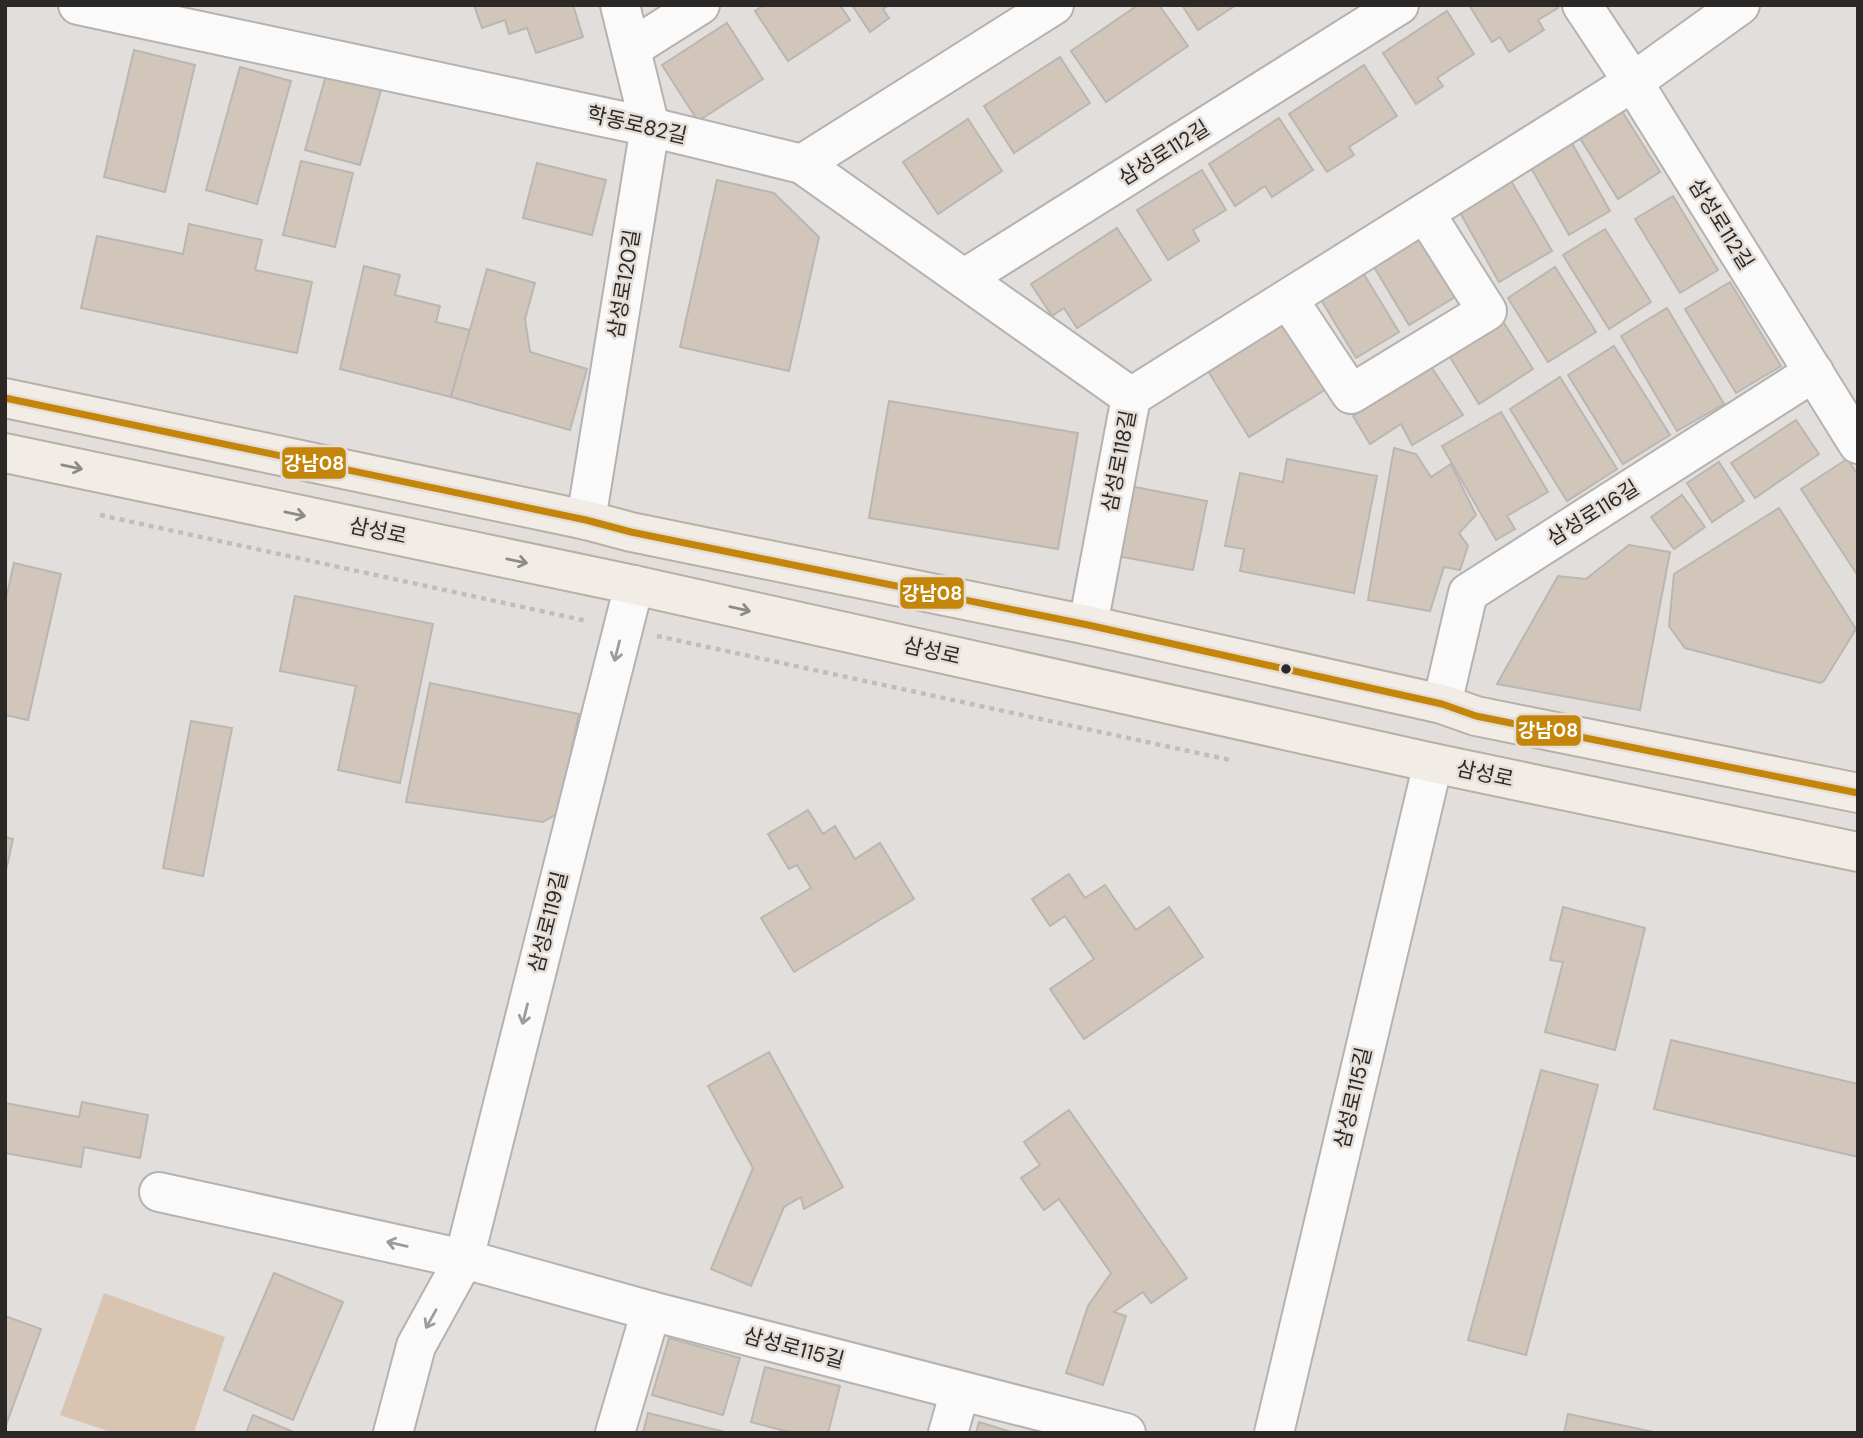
<svg xmlns="http://www.w3.org/2000/svg" width="1863" height="1438" viewBox="0 0 1863 1438" font-family="'DM Sans','Noto Sans KR',sans-serif">
<rect width="100%" height="100%" fill="#e2dedb"/>
<!-- green -->
<path fill="#d8c4b0" d="M104,1293L225,1337L194,1433H114L60,1415Z"/>
<!-- building -->
<g fill="#d2c6ba" stroke="#b9b6b3" stroke-width="2">
<path d="M474,5H573L583,37L536,53L527,28L509,34L505,20L482,28Z"/>
<path d="M764,5H840L850,20L788,61L755,11Z"/>
<path d="M852,5H889L883,9L889,18L870,32Z"/>
<path d="M1138,5H1159L1188,46L1106,102L1071,51Z"/>
<path d="M1182,5H1236L1198,30Z"/>
<path d="M1469,5H1557L1558,8L1538,20L1544,30L1509,52L1500,37L1492,42Z"/>
<path d="M1447,11L1474,54L1437,78L1443,86L1416,104L1383,53Z"/>
<path d="M727,23L763,79L698,121L662,65Z"/>
<path d="M134,50L195,65L165,192L104,177Z"/>
<path d="M1060,57L1090,103L1014,153L984,106Z"/>
<path d="M1364,65L1397,116L1349,147L1354,155L1327,172L1289,114Z"/>
<path d="M240,67L291,81L257,204L206,190Z"/>
<path d="M326,75L381,90L360,165L305,150Z"/>
<path d="M1620,108L1660,172L1618,199L1578,135Z"/>
<path d="M1279,118L1313,170L1272,197L1265,186L1235,206L1209,164Z"/>
<path d="M968,119L1002,171L938,214L903,162Z"/>
<path d="M1569,138L1610,211L1569,235L1527,161Z"/>
<path d="M301,161L353,173L335,247L283,235Z"/>
<path d="M537,163L606,180L592,235L523,218Z"/>
<path d="M1202,170L1226,210L1193,230L1199,241L1168,260L1137,210Z"/>
<path d="M1510,179L1552,251L1499,282L1458,209Z"/>
<path d="M717,180L774,193L819,237L789,371L680,347Z"/>
<path d="M1673,196L1718,270L1680,293L1635,219Z"/>
<path d="M189,224L262,240L255,270L312,282L297,353L81,308L97,236L183,254Z"/>
<path d="M1117,228L1151,280L1077,328L1064,308L1052,316L1031,284Z"/>
<path d="M1605,229L1651,302L1609,329L1563,255Z"/>
<path d="M1422,231L1460,294L1409,325L1371,262Z"/>
<path d="M364,266L400,275L395,295L440,306L436,322L470,330L451,397L340,369Z"/>
<path d="M1555,267L1596,332L1548,362L1508,298Z"/>
<path d="M487,269L535,283L525,319L530,352L587,369L570,430L451,397Z"/>
<path d="M1362,271L1399,332L1356,358L1320,298Z"/>
<path d="M1730,282L1781,366L1736,393L1685,309Z"/>
<path d="M1667,308L1724,404L1677,431L1621,336Z"/>
<path d="M1499,315L1533,369L1479,404L1445,349Z"/>
<path d="M1286,321L1328,388L1249,437L1208,371Z"/>
<path d="M1614,346L1670,435L1623,464L1568,375Z"/>
<path d="M1430,365L1463,415L1412,445L1401,424L1370,444L1353,416Z"/>
<path d="M1560,377L1617,469L1567,501L1510,409Z"/>
<path d="M889,401L1078,433L1058,549L869,518Z"/>
<path d="M1501,412L1548,492L1507,516L1515,529L1496,540L1442,446Z"/>
<path d="M1796,420L1819,454L1755,498L1731,463Z"/>
<path d="M1394,448L1416,454L1431,477L1451,464L1476,515L1459,533L1468,546L1460,570L1444,567L1430,611L1368,600Z"/>
<path d="M1287,459L1377,476L1354,593L1240,571L1244,549L1225,546L1240,473L1283,482Z"/>
<path d="M1847,459L1858,475V576L1801,489Z"/>
<path d="M1719,462L1744,501L1712,522L1687,483Z"/>
<path d="M1130,486L1207,501L1193,570L1117,556Z"/>
<path d="M1682,495L1705,527L1674,549L1651,517Z"/>
<path d="M1779,508L1856,629L1824,681L1820,683L1685,648L1669,626L1674,574Z"/>
<path d="M1629,545L1670,552L1640,710L1497,684L1558,576L1586,579Z"/>
<path d="M14,563L61,574L28,720L5,715V603Z"/>
<path d="M295,596L433,624L400,783L338,770L356,686L280,671Z"/>
<path d="M430,683L579,714L558,813L543,822L406,802Z"/>
<path d="M191,721L232,728L203,876L163,868Z"/>
<path d="M808,810L823,834L835,826L855,859L880,843L914,899L794,972L761,918L811,888L797,865L789,869L768,834Z"/>
<path d="M5,837L13,839L5,875Z"/>
<path d="M1069,874L1085,898L1105,885L1136,930L1169,907L1203,957L1084,1039L1050,989L1094,959L1065,916L1050,926L1032,899Z"/>
<path d="M1563,907L1645,928L1615,1050L1545,1032L1563,962L1550,960Z"/>
<path d="M1671,1040L1858,1084V1157L1654,1109Z"/>
<path d="M769,1052L843,1187L804,1209L801,1197L784,1207L751,1286L711,1269L753,1168L708,1086Z"/>
<path d="M1541,1070L1598,1085L1526,1355L1468,1340Z"/>
<path d="M82,1102L148,1115L140,1158L84,1147L81,1167L5,1153V1103L79,1117Z"/>
<path d="M1069,1110L1187,1278L1151,1303L1143,1292L1114,1312L1126,1316L1103,1385L1066,1373L1088,1306L1111,1273L1059,1199L1044,1210L1021,1178L1040,1165L1024,1142Z"/>
<path d="M274,1273L343,1302L293,1420L224,1390Z"/>
<path d="M5,1316L41,1329L5,1428Z"/>
<path d="M669,1338L740,1358L723,1415L652,1395Z"/>
<path d="M765,1367L840,1386L828,1433H793L751,1422Z"/>
<path d="M648,1413L725,1432L724,1433H643Z"/>
<path d="M1568,1414L1654,1432V1433H1564Z"/>
<path d="M253,1415L296,1433H246Z"/>
<path d="M979,1422L1014,1433H976Z"/>
</g>
<g fill="none" stroke-linecap="round" stroke-linejoin="round">
<defs>
<g id="minor">
<path d="M78,5L650,127L802,164L1131,397"/>
<path d="M1582,5L1633,82L1858,444"/>
<path d="M632,48L700,5"/>
<path d="M802,164L1054,5"/>
<path d="M965,278L1399,5"/>
<path d="M1288,299L1351,394L1487,311L1425,213"/>
<path d="M586,520L650,127L620,5"/>
<path d="M1088,625L1131,397L1633,82L1740,5"/>
<path d="M1442,704L1468,593L1814,372"/>
<path d="M159,1192L464,1259L651,1311L1126,1433"/>
<path d="M393,1433L416,1346L464,1259L634,585"/>
<path d="M615,1433L651,1311"/>
<path d="M948,1433L960,1391"/>
<path d="M1274,1433L1433,763"/>
</g>
<g id="major">
<path d="M5,398L586,520L631,532L1088,625L1442,704L1476,716L1858,793"/>
<path d="M5,453L634,585L1433,763L1858,852"/>
</g>
</defs>
<!-- minor casing -->
<use href="#minor" stroke="#b5b2b0" stroke-width="42"/>
<!-- major casing -->
<use href="#major" stroke="#b9afa5" stroke-width="42"/>
<!-- path -->
<g stroke="#c0bebc" stroke-width="4.5" stroke-dasharray="5 5" stroke-linecap="butt">
<path d="M100,515L587,621"/>
<path d="M657,636L1230,760"/>
</g>
<!-- minor -->
<use href="#minor" stroke="#fbfafa" stroke-width="38"/>
<!-- major -->
<use href="#major" stroke="#f2ece7" stroke-width="38"/>
<defs>
<path id="bus-1" d="M5,398L586,520L631,532L1088,625L1442,704L1476,716L1858,793"/>
</defs>
<!-- bus-1 casing -->
<use href="#bus-1" stroke="#e5ded8" stroke-width="12"/>
<!-- bus-1 -->
<use href="#bus-1" stroke="#c4860a" stroke-width="7"/>
</g>
<!-- one-way arrows -->
<defs><path id="oneway-shaft" d="M-6 0H5M1.5-3L5.5 0L1.5 3" fill="none" stroke-width="1.6" stroke-linecap="round" stroke-linejoin="round" transform="scale(1.75)"/></defs>
<g stroke="#8e8a86">
<use href="#oneway-shaft" transform="translate(72 467) rotate(12)"/>
<use href="#oneway-shaft" transform="translate(295 514) rotate(12)"/>
<use href="#oneway-shaft" transform="translate(517 561) rotate(12)"/>
<use href="#oneway-shaft" transform="translate(740 609) rotate(13)"/>
</g>
<g stroke="#9d9c9b">
<use href="#oneway-shaft" transform="translate(617 651) rotate(104)"/>
<use href="#oneway-shaft" transform="translate(525 1014) rotate(104)"/>
<use href="#oneway-shaft" transform="translate(397 1244) rotate(-167)"/>
<use href="#oneway-shaft" transform="translate(431 1319) rotate(119)"/>
</g>
<!-- markers -->
<circle fill="#2b2826" stroke="#e5ded8" stroke-width="2.5" cx="1286" cy="669" r="6"/>
<g text-anchor="middle" stroke-width="5" stroke-linejoin="round" paint-order="stroke">
<!-- street labels -->
<g font-size="21" fill="#2b2826" stroke="#e5ded8">
<text transform="translate(637 125) rotate(13)" y="7">학동로82길</text>
<text transform="translate(1164 153) rotate(-32)" y="7">삼성로112길</text>
<text transform="translate(1721 224) rotate(58)" y="7">삼성로112길</text>
<text transform="translate(624 284) rotate(-81)" y="7">삼성로120길</text>
<text transform="translate(1119 461) rotate(-79)" y="7">삼성로118길</text>
<text transform="translate(1593 513) rotate(-32)" y="7">삼성로116길</text>
<text transform="translate(378 531) rotate(12)" y="7">삼성로</text>
<text transform="translate(932 651) rotate(13)" y="7">삼성로</text>
<text transform="translate(1485 774) rotate(12)" y="7">삼성로</text>
<text transform="translate(548 922) rotate(-76)" y="7">삼성로119길</text>
<text transform="translate(1353 1098) rotate(-77)" y="7">삼성로115길</text>
<text transform="translate(794 1348) rotate(15)" y="7">삼성로115길</text>
</g>
</g>
<g stroke="#e5ded8" stroke-width="2.5">
<rect x="281" y="446" width="66" height="34" rx="7" fill="#c4860a"/>
<rect x="899" y="576" width="66" height="34" rx="7" fill="#c4860a"/>
<rect x="1515" y="714" width="67" height="33" rx="7" fill="#c4860a"/>
</g>
<g font-size="19" text-anchor="middle" font-weight="bold" fill="#fff">
<text x="314" y="470">강남08</text>
<text x="932" y="600">강남08</text>
<text x="1548" y="737">강남08</text>
</g>
<!-- border -->
<rect width="1863" height="1438" fill="none" stroke="#2b2826" stroke-width="14"/>
</svg>
